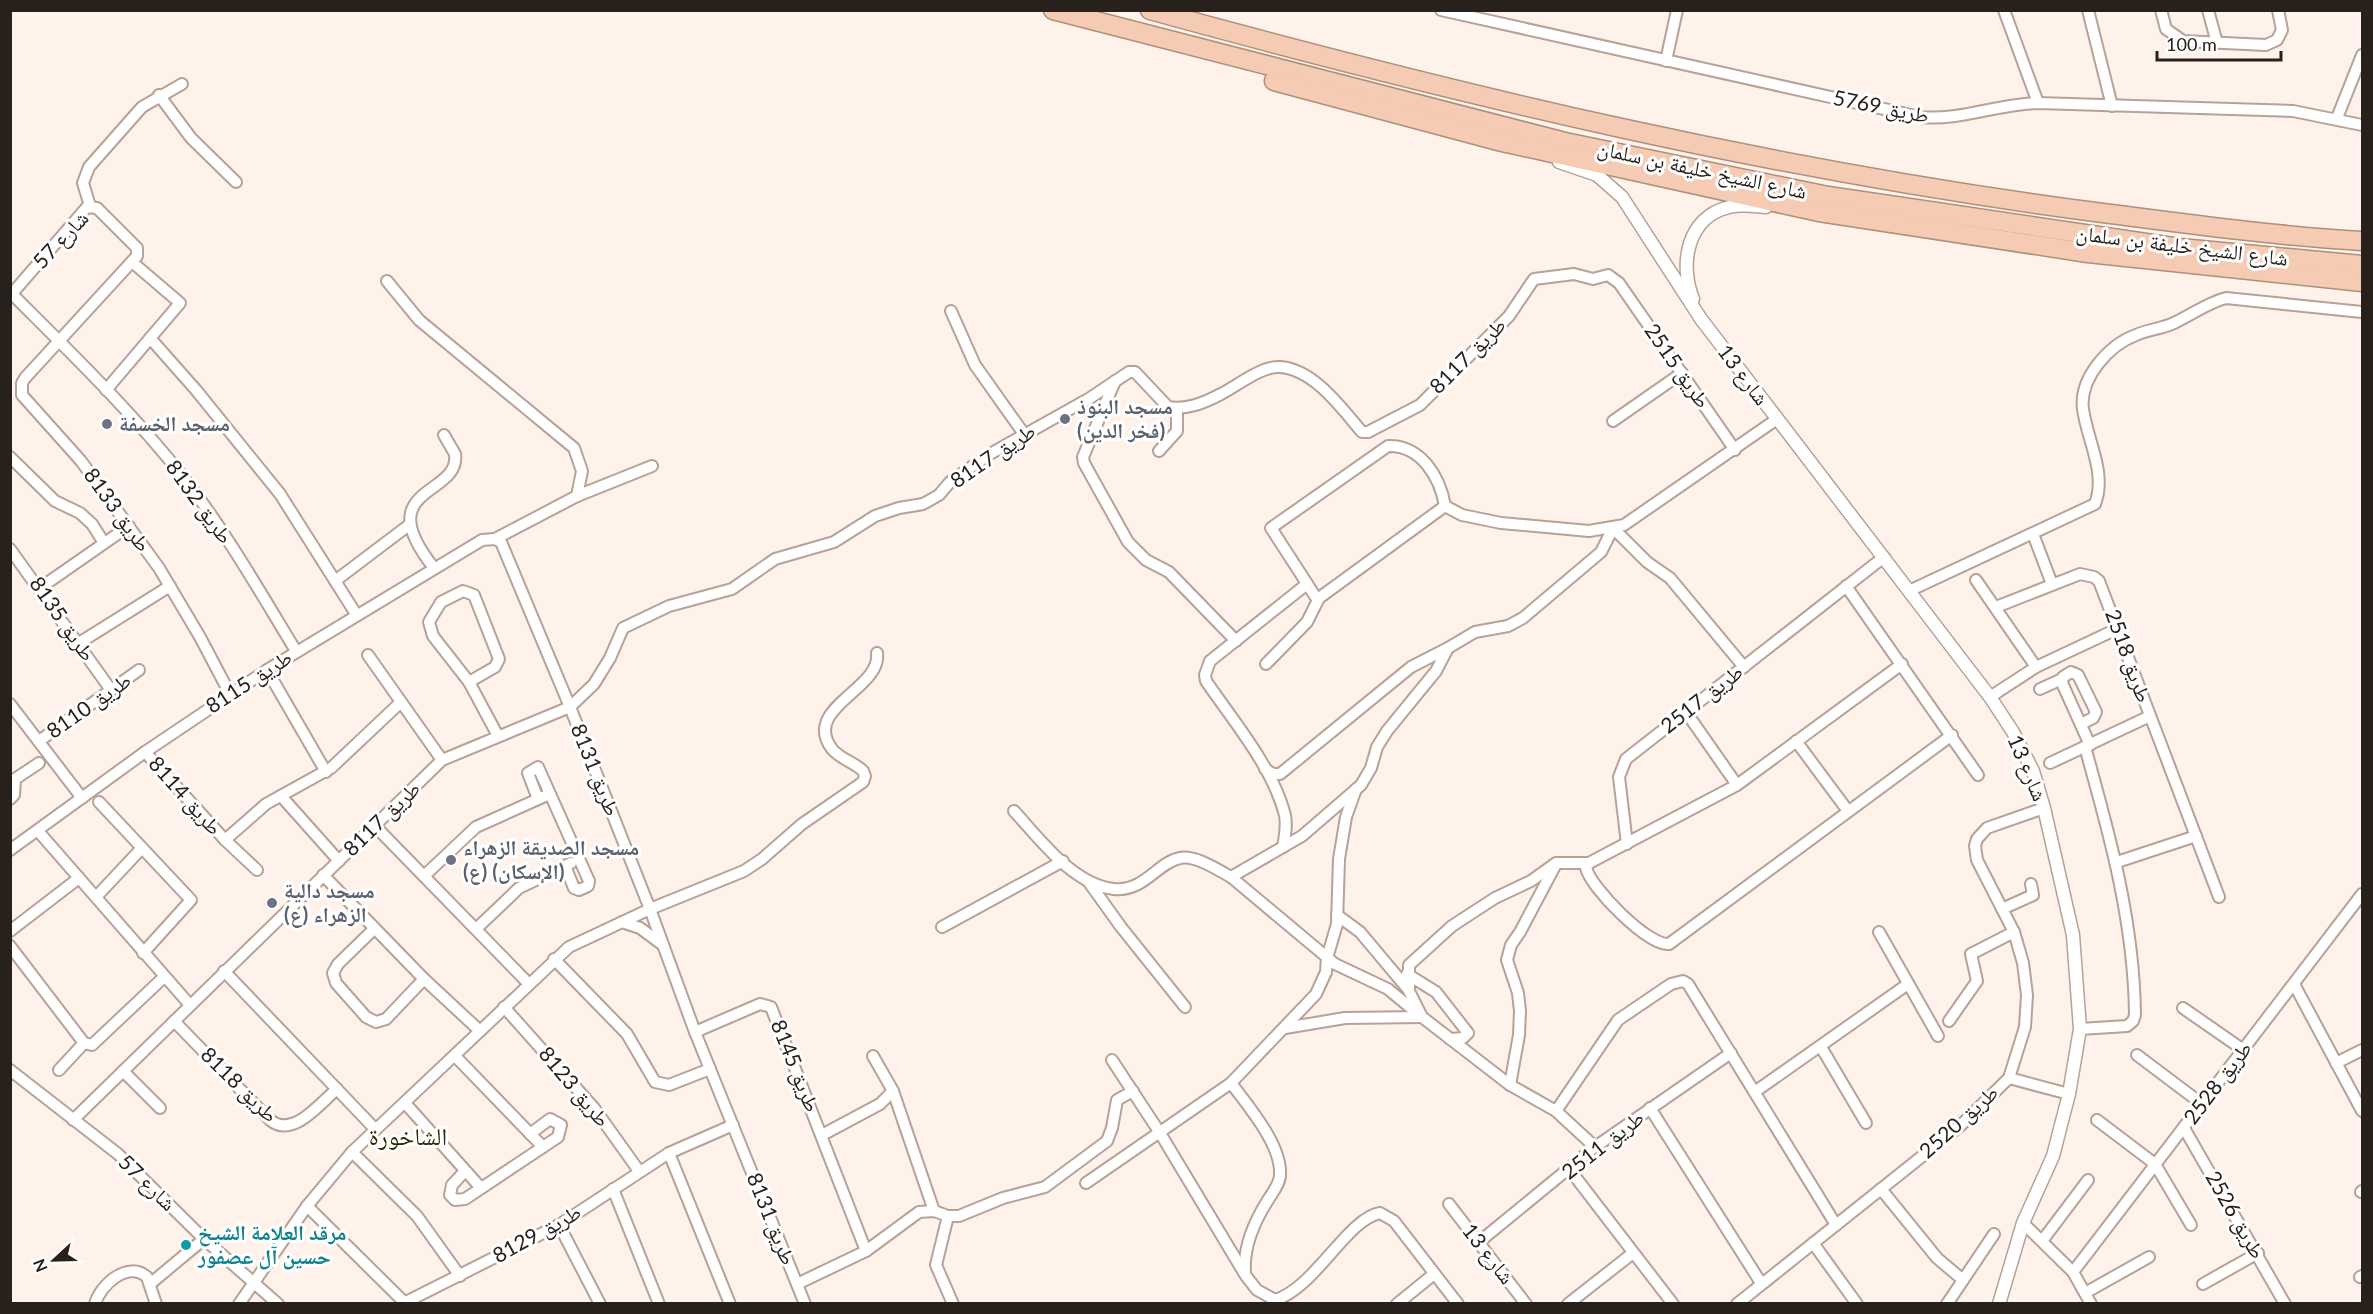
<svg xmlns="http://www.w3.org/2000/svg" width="2373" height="1314" viewBox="0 0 2373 1314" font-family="Lato,'Noto Naskh Arabic',sans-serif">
<rect width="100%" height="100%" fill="#fff2ea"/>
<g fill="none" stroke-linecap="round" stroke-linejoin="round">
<defs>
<g id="minor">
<path d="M1441,10L1920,117C1960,121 1997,104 2038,103L2293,111L2362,125"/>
<path d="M2004,10L2038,103"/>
<path d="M2088,10L2112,106"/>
<path d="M2161,10L2166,29L2183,41L2266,45L2277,40L2282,30L2278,10"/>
<path d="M2208,10L2217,43"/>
<path d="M1666,61L1677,10"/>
<path d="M159,95L191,138L236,182"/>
<path d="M2337,118L2362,55"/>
<path d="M90,206L83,183L89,167L142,107L182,84"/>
<path d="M387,281L419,320L574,448L582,471L577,496"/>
<path d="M12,294C71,353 132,412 184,478C226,532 260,592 296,651"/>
<path d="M10,296L87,207L97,208L137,248V256L25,378L22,383V395L81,461L159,568L200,637L230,694"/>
<path d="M951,311L975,365L1024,434"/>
<path d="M150,338L196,390L280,494L356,614"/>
<path d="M1115,381L1083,457L1084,463L1128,542L1146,560L1169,572L1236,641"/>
<path d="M106,390L180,303L132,262"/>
<path d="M1613,421L1682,373"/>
<path d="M1159,451L1177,431V408"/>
<path d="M10,457L55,501L80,513L92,524L104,543"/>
<path d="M2033,534L2052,584"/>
<path d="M495,539L577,496L652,466"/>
<path d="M10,549L111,690"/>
<path d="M434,568C368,485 461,497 455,454L444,435"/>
<path d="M1976,580L2036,667"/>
<path d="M335,581L409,525"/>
<path d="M1846,586L1978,775"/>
<path d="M40,588L129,526"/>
<path d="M1911,590L2095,504C2107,473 2087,440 2083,409C2079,378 2109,345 2136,335C2149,329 2163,329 2176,322C2193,314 2207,303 2226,298L2362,312"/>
<path d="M463,591L474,595L499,659L495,667L469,682L433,636L429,622L441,602Z"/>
<path d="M1319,598L1315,596L1271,528L1388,446C1421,445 1440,477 1445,506L1462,515L1501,523L1589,531L1624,525L1777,419"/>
<path d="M1996,607L2080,574L2094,577L2099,581L2219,897"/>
<path d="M79,643L170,586"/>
<path d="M368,655L442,760"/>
<path d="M1266,664L1307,622L1319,598L1445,506"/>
<path d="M267,670L326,772"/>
<path d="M469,682L498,736"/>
<path d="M2040,689L2062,679"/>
<path d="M1990,697L2036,667L2119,628"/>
<path d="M10,704L82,798"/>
<path d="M1686,712L1737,785"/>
<path d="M2081,724L2093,718L2096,712L2078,675L2071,672L2063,677L2062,683L2090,745"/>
<path d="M39,741L139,670"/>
<path d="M1796,741L1848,811"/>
<path d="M145,752L225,840L257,870"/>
<path d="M2050,763L2150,716"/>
<path d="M1265,769L1273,774H1280L1411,667L1448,648"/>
<path d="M15,779L39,763"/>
<path d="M281,796L339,861"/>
<path d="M10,799L14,795L15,779"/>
<path d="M538,799L528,773L538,767L589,881L588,886L579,890L574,888L565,866"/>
<path d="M99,802L191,900L143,953"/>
<path d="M1014,811C1039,838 1073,885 1114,889C1144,892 1158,862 1180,858C1196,855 1218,870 1231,877L1335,964L1388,989L1418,1014"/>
<path d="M375,826L528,983"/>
<path d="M38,831L190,1005"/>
<path d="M225,840L266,804L331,768L401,702"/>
<path d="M1627,844L1619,777L1626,759L1884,557"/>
<path d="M1283,847C1285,836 1287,826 1285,815C1272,766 1234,722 1206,681L1205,675L1210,661L1307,584"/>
<path d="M10,850L145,752L267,670L482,540L495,539L501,542L570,707L650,909L695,1032L805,1304"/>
<path d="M2117,862L2196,836"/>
<path d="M1589,863L1586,868C1591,888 1648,946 1669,944L1952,735"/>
<path d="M323,875L424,979L480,1031"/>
<path d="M424,876L476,827L545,796"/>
<path d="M1231,877L1302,836L1361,785L1371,768L1377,747L1387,731L1436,671L1448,648L1475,632L1508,626L1523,618L1601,552L1613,528L1647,562L1670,578L1744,667"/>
<path d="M1088,881L1121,927L1185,1007"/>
<path d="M96,897L141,849"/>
<path d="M2002,909L2033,895L2031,884"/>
<path d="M1337,915L1360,932L1407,988"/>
<path d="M622,922L640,928L663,945"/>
<path d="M942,927L1063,861"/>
<path d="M374,929L338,964L333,973L336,983L366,1017L376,1022L386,1019L424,979"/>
<path d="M476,929L519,888L571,863"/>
<path d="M10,931L79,878"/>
<path d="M1879,932L1938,1036"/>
<path d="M10,946L84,1043L92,1045L164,977"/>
<path d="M554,959L627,1034L655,1082L669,1085L710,1069"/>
<path d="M224,971L375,1129"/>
<path d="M1407,974L1436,992L1468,1033L1463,1038L1450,1039"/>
<path d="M2294,984L2362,1111"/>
<path d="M504,1007L594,1108L639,1171"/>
<path d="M2183,1008L2242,1049"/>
<path d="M174,1021L270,1120C293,1139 320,1103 337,1089"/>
<path d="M1949,1021L1977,981L1971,954L2014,932"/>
<path d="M1285,1028L1345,1018L1422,1017"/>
<path d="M2080,1029L2127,1026L2133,1021L2135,1015C2134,922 2110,836 2085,747"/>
<path d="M695,1032L760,1004L771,1007L866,1251"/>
<path d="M1821,1047L1866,1123"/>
<path d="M2137,1055L2202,1104"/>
<path d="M455,1056L543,1147"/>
<path d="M873,1056L893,1091L934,1211"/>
<path d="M1112,1060L1160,1133L1246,1276L1257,1290L1275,1300C1315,1288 1347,1219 1380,1213L1394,1221L1458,1304"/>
<path d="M2336,1063L2362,1050"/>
<path d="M10,1070L118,1154L204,1239L278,1304"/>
<path d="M59,1070L84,1043"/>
<path d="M123,1071L160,1108"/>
<path d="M2009,1078L2069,1094"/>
<path d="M1231,1083C1248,1106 1282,1145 1280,1175C1280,1184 1272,1193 1268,1200C1254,1222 1243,1246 1245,1273"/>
<path d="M1510,1085L1519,1035L1520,1011L1518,993L1507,960L1511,945L1520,932L1556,864"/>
<path d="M1756,1091L1908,984"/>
<path d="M405,1103L481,1188"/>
<path d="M1650,1108L1761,1283"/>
<path d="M1556,1111L1618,1020L1671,984L1683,981L1688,984L1836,1225"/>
<path d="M73,1120L442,760L570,707L594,684L610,658L623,628L669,606L732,589L775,559L834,542L875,516L899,508L923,504L939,495L950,482L990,454L1090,398L1129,372H1135L1168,407C1187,410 1204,403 1221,394C1237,386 1261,366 1280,367C1314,369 1342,409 1362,432H1368L1420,405L1509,316L1534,279L1574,274L1593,279L1608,275L1619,283L1735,450"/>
<path d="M2097,1120L2155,1164L2191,1225"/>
<path d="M2184,1128L2285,1304"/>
<path d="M822,1135L880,1104L893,1091"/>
<path d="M1595,1147L1556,1111L1510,1085L1422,1017L1409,991V965L1452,926L1495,898L1531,881L1556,863H1589L1737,785L1902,664"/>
<path d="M352,1152L417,1216L460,1276"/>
<path d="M669,1153L730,1304"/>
<path d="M1570,1170L1673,1304"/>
<path d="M465,1171L452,1185L450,1195L455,1200L465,1199L558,1137L561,1125L550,1119L530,1134"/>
<path d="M1086,1183L1231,1083L1316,994L1326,972L1327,958L1337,924L1339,859L1346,817L1356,789"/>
<path d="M613,1189L659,1304"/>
<path d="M1881,1189L1937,1258L1963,1280"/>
<path d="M2361,1192L2362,1191"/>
<path d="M1449,1204L1526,1304"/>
<path d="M307,1206L404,1302"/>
<path d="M948,1216L936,1265L953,1304"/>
<path d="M2023,1223L2073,1272L2091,1304"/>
<path d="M559,1225L600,1304"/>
<path d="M2042,1241L2088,1180"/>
<path d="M1479,1242L1595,1147L1731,1053"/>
<path d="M1813,1243L1857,1304"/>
<path d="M2073,1272L2362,894"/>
<path d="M2360,1277L2362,1276"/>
<path d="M150,1284L204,1239"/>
<path d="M797,1284L866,1251L919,1212L934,1211L948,1216H959L1003,1198L1045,1187L1107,1141L1112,1128L1117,1100L1133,1091"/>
<path d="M2203,1284L2258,1253"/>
<path d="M2085,1293L2149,1257"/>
<path d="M95,1304C100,1285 128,1260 147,1277L156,1304"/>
<path d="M239,1304L307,1206L352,1152L569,947L650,909L744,871L762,859L802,824L863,782L865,776L863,771C854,762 840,759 832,749C801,708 882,689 877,653"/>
<path d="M402,1304L559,1225L669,1153L733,1125"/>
<path d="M1397,1304L1434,1274"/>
<path d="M1568,1304L1633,1253"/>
<path d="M1737,1304L1960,1126L2009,1078L2025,1027L2027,995L2023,963L2014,932L1977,860L1975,846L1977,839L1987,828L2044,808"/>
<path d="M1947,1304L1994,1234"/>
</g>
<g id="tertiary">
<path d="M1559,162L1597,175L1622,197L1701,319L1990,697L2013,732L2033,771L2044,808L2073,935L2080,1029L2069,1094L2053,1156L2023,1223L1999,1304"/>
<path d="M1693,299C1679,264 1687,217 1729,207C1740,204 1754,206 1766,207"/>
</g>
<g id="motorway">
<path d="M1053,10L1565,142L1828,196L2180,248L2362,265"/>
<path d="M1150,10C1466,97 1777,171 2103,213C2189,224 2276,236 2362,241"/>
<path d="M1274,81L1502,142L1819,212L2088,253L2362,282"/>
</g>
</defs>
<!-- minor casing -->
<use href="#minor" stroke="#b7a296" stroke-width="14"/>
<!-- tertiary casing -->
<use href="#tertiary" stroke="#b7a296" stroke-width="15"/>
<!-- motorway casing -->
<use href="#motorway" stroke="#ad8f7e" stroke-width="21"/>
<!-- minor -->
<use href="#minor" stroke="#fff" stroke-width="10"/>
<!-- tertiary -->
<use href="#tertiary" stroke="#fff" stroke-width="12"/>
<!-- motorway -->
<use href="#motorway" stroke="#f5cbb4" stroke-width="18"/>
</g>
<!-- markers -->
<g fill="#6b7280" stroke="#fff" stroke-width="2">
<circle cx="1065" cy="419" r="6"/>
<circle cx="107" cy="424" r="6"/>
<circle cx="451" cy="860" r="6"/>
<circle cx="272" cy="903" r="6"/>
</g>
<circle fill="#0f9aa8" stroke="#fff" stroke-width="2" cx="186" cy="1245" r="6"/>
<g text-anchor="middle" stroke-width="6" stroke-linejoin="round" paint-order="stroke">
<!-- street labels -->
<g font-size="21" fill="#28201b" stroke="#fff">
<text transform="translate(1881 107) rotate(11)" y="7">طريق 5769</text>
<text transform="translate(1702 170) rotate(12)" y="7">شارع الشيخ خليفة بن سلمان</text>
<text transform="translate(61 240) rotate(-47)" y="7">شارع 57</text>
<text transform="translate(2182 246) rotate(7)" y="7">شارع الشيخ خليفة بن سلمان</text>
<text transform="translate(1468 356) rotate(-45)" y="7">طريق 8117</text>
<text transform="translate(1677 366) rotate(55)" y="7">طريق 2515</text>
<text transform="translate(1743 375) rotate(53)" y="7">شارع 13</text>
<text transform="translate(993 456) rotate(-34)" y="7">طريق 8117</text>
<text transform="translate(199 502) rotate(54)" y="7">طريق 8132</text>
<text transform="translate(117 510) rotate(54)" y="7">طريق 8133</text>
<text transform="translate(62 619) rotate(55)" y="7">طريق 8135</text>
<text transform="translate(2128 656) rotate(70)" y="7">طريق 2518</text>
<text transform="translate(249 682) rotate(-33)" y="7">طريق 8115</text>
<text transform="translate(1702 699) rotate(-38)" y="7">طريق 2517</text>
<text transform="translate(89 706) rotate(-35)" y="7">طريق 8110</text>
<text transform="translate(2027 768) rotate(67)" y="7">شارع 13</text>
<text transform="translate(595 770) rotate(68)" y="7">طريق 8131</text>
<text transform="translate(185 796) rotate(48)" y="7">طريق 8114</text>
<text transform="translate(382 819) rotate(-44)" y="7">طريق 8117</text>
<text transform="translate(795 1066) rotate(68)" y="7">طريق 8145</text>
<text transform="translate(2218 1083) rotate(-53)" y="7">طريق 2528</text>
<text transform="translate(239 1085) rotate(44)" y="7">طريق 8118</text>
<text transform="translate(574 1087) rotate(50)" y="7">طريق 8123</text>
<text transform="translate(1959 1122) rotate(-42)" y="7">طريق 2520</text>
<text transform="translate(1603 1145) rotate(-38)" y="7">طريق 2511</text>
<text transform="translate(147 1183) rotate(44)" y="7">شارع 57</text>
<text transform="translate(2235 1215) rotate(60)" y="7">طريق 2526</text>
<text transform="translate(771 1219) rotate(68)" y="7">طريق 8131</text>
<text transform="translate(537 1234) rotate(-29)" y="7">طريق 8129</text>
<text transform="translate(1488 1254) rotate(52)" y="7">شارع 13</text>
</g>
<!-- worship labels -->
<g font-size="21" font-weight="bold" fill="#5b616d" stroke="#fff" text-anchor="start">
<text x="1077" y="414">مسجد البنوذ<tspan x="1077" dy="24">(فخر الدين)</tspan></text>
<text x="119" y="431">مسجد الخسفة</text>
<text x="463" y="855">مسجد الصديقة الزهراء<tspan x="463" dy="24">(ع) (الإسكان)</tspan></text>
<text x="284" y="898">مسجد دالية<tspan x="284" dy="24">الزهراء (ع)</tspan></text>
</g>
<!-- culture labels -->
<g font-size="21" font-weight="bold" fill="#0d838f" stroke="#fff" text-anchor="start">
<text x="198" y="1240">مرقد العلامة الشيخ<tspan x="198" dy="24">حسين آل عصفور</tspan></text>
</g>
<!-- quarter labels -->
<g font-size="24" fill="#2b2c02" stroke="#fff">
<text x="408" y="1145">الشاخورة</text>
</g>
</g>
<!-- border -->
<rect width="2373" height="1314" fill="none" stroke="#28201b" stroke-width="24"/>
<!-- north arrow -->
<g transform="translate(54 1260) rotate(248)" stroke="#ffffff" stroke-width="4.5" paint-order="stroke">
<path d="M0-4.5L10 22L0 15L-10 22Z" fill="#28201b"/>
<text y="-9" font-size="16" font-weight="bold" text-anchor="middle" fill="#28201b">N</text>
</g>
<!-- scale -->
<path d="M2157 51v9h124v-9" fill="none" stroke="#28201b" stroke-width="3"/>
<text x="2166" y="51" font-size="18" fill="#28201b" stroke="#ffffff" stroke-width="4.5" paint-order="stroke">100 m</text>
</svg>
